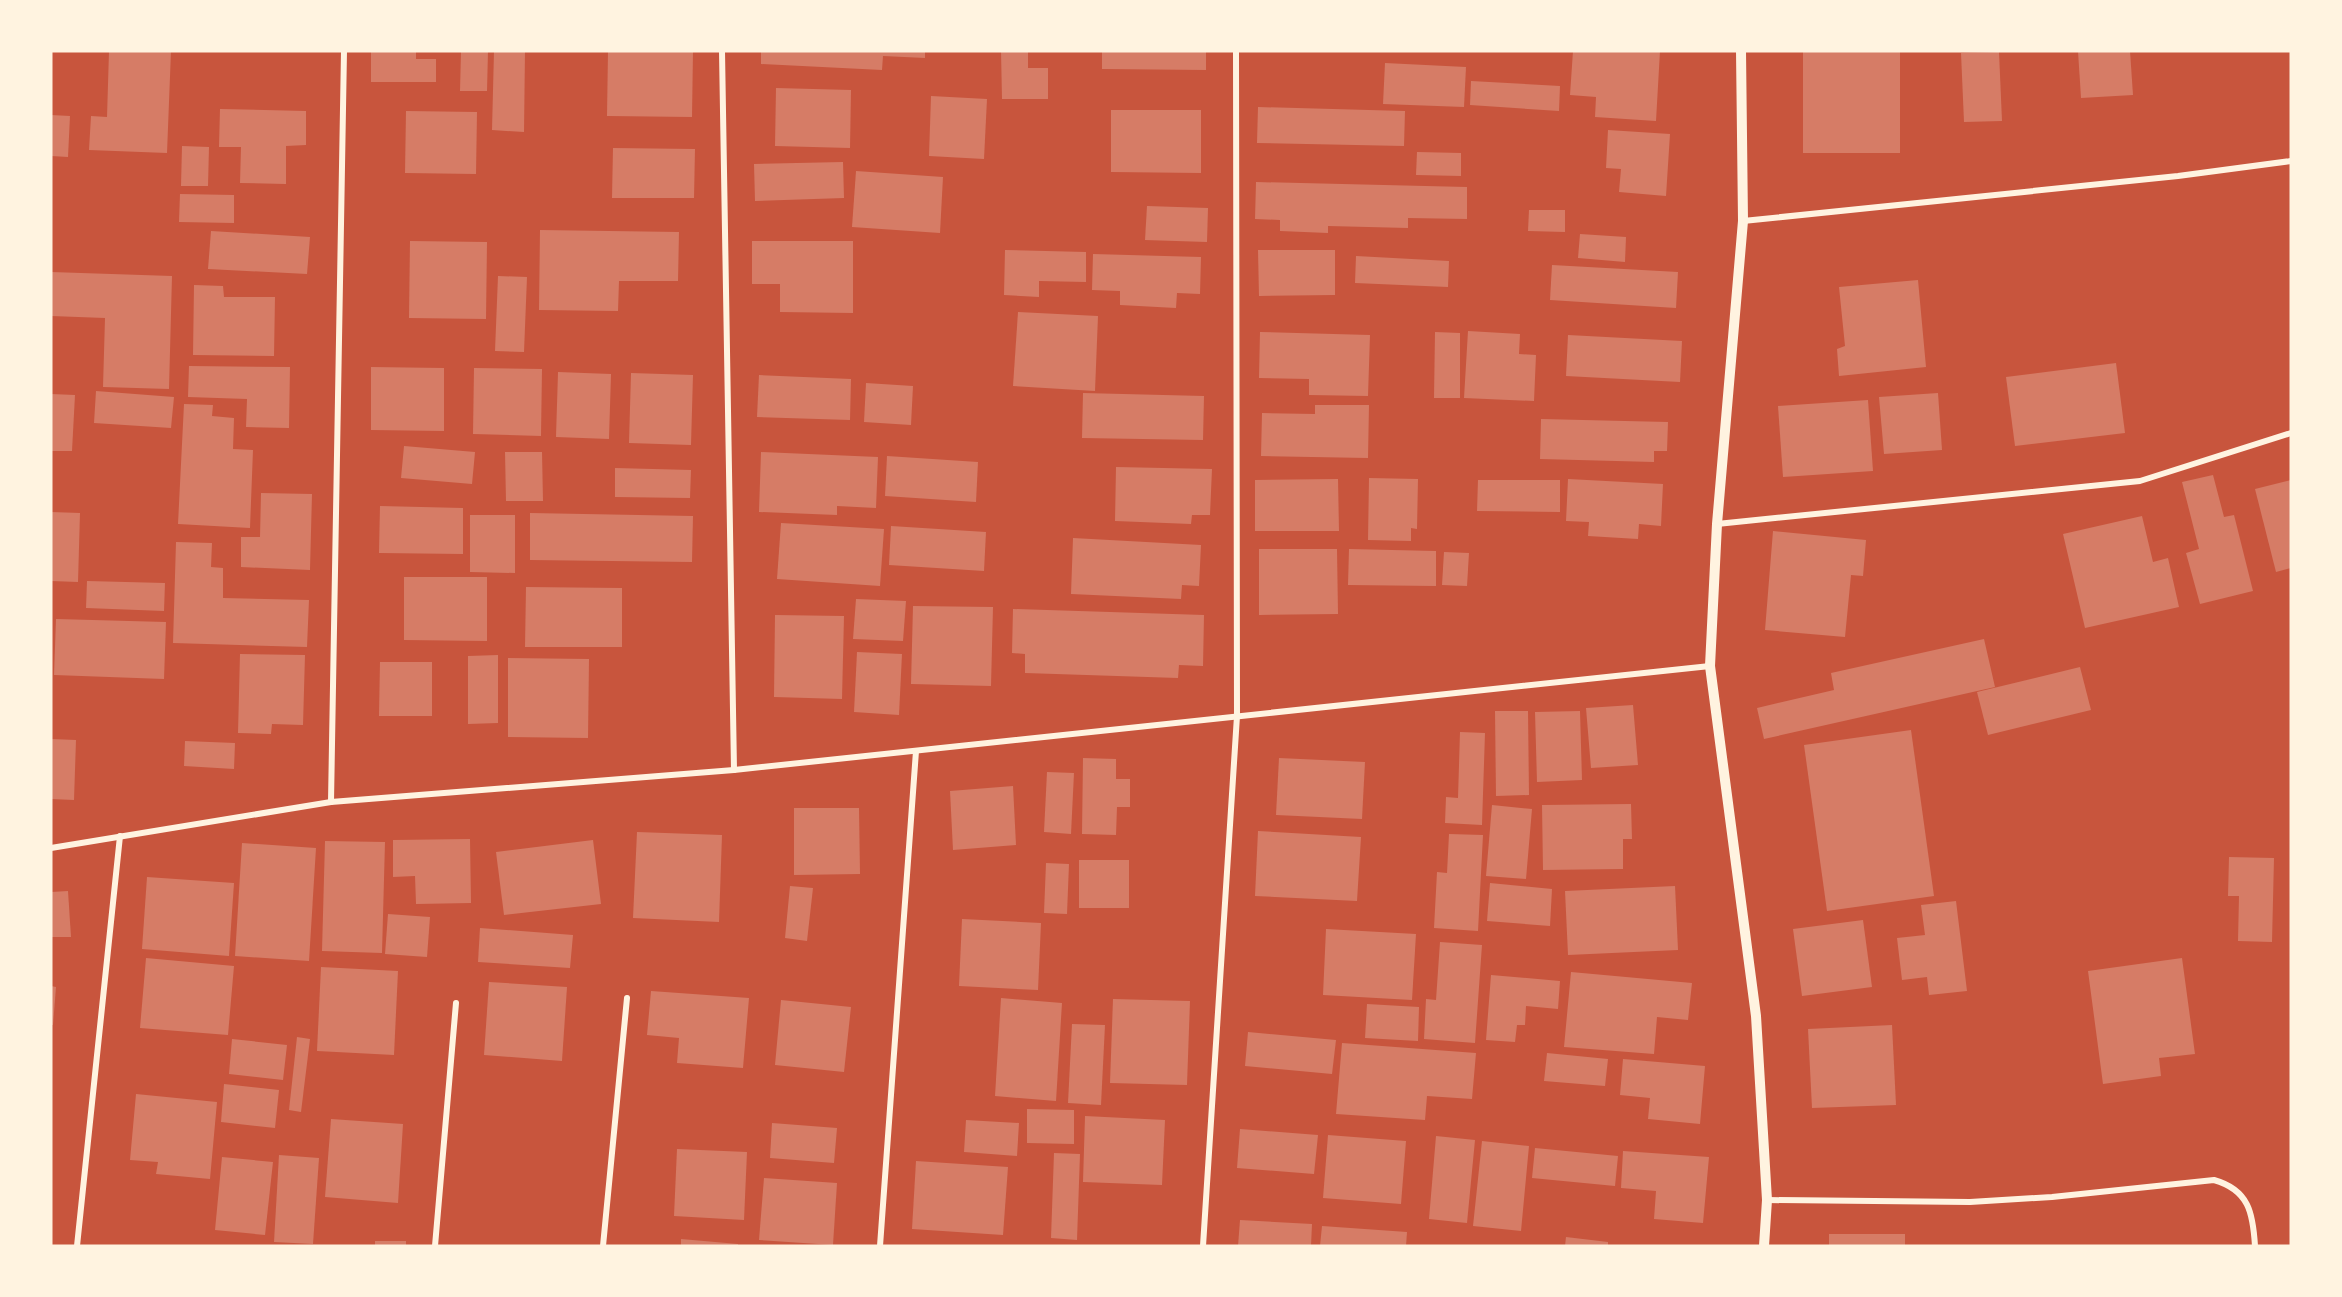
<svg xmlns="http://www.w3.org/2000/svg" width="2342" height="1297" viewBox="0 0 2342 1297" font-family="'Nunito Sans',sans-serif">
<rect width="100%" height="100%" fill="#c8553d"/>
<!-- building -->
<g fill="#d67c66">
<path d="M109,51H171L167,153L89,150L91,116L107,117Z"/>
<path d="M371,51H416V59H436V82H371Z"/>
<path d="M461,51H488L487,91H460Z"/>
<path d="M494,51H525L524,132L492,130Z"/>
<path d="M608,51H693L692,117L607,116Z"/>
<path d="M761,51H925V58L883,56L882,70L761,64Z"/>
<path d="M1001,51H1028V68H1048V99H1002Z"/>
<path d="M1102,51H1206V70L1102,69Z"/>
<path d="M1573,51H1660L1656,121L1595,117L1596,97L1570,95Z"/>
<rect x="1803" y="51" width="97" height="102"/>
<path d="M2078,51H2130L2133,95L2081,98Z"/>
<path d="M1999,52L2002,121L1964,122L1961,53Z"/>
<path d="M1385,63L1466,67L1464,107L1383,104Z"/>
<path d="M1471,81L1560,86L1559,111L1470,105Z"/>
<path d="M776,88L851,90L850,148L775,146Z"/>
<path d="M931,96L987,99L984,159L929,156Z"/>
<path d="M1258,107L1405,111L1404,146L1257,143Z"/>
<path d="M220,109L306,111V145L286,146V184L240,183L241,147H219Z"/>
<path d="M1111,110H1201V173L1111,172Z"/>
<path d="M406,111L477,112L476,174L405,173Z"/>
<path d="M51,115L70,116L68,157L51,156Z"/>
<path d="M1608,130L1670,134L1666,196L1619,192L1621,169L1606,168Z"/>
<path d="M182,146L209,147L208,186H181Z"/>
<path d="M613,148L695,149L694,198H612Z"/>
<path d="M1417,152L1461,153V176L1416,175Z"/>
<path d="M843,162L844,198L755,201L754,164Z"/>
<path d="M856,171L943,177L940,233L852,227Z"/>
<path d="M1256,182L1467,187V219L1408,218V228L1328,226V233L1280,231V220L1255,219Z"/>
<path d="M180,194L234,195V223L179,222Z"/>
<path d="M1147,206L1208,208L1207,242L1145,240Z"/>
<path d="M1529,210H1565V232L1528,231Z"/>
<path d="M540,230L679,232L678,281H619L618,311L539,310Z"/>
<path d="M211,231L310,237L307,274L208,269Z"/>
<path d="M1580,234L1626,237L1625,262L1578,258Z"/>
<path d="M410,241L487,242L486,319L409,318Z"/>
<path d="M752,241H853V313L780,312V284H752Z"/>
<path d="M1005,250L1086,252V282L1039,281V297L1004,295Z"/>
<path d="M1258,250H1335V295L1259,296Z"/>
<path d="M1093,254L1201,257L1200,294L1177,293L1176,308L1120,305V291L1092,290Z"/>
<path d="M1356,256L1449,261L1448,287L1355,283Z"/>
<path d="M1552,265L1678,272L1676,308L1550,300Z"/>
<path d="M51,272L172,276L169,389L103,387L105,318L51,316Z"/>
<path d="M498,276L527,277L524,352L495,351Z"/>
<path d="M1918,280L1926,367L1839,376L1837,349L1845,346L1839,287Z"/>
<path d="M194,285L223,286L224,297H275L274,356L193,355Z"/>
<path d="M1018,312L1098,316L1095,391L1013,386Z"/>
<path d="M1468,331L1520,334L1519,354L1536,355L1534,401L1464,398Z"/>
<path d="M1260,332L1370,335L1368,396L1309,395V379L1259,378Z"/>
<path d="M1435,332L1460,333V398H1434Z"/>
<path d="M1568,335L1682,341L1680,382L1566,376Z"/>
<path d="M2116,363L2125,433L2015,446L2006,377Z"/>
<path d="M189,366L290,367L289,428L246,427L247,399L188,397Z"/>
<path d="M371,367L444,368V431L371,430Z"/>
<path d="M474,368L542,369L541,436L473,434Z"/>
<path d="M558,372L611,374L609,439L556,437Z"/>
<path d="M631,373L693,375L691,445L629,443Z"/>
<path d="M759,375L851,379L850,420L757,417Z"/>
<path d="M866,383L913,386L911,425L864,422Z"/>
<path d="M96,391L174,397L171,428L94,423Z"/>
<path d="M1083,393L1204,396L1203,440L1082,438Z"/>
<path d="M1938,393L1942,450L1884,454L1879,397Z"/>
<path d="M51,394L75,395L72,451H51Z"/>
<path d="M1868,400L1873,471L1783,477L1778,406Z"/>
<path d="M184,404L213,405L212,416L234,418L233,449L253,450L250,528L178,524Z"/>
<path d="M1315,405H1369L1368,458L1261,456L1262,413L1315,414Z"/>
<path d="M1541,419L1668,422L1667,451H1654V462L1540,459Z"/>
<path d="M404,446L475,452L472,484L401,478Z"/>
<path d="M505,452H542L543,501H506Z"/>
<path d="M761,452L878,457L876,508L837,506V515L759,512Z"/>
<path d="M887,456L978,462L976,502L885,496Z"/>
<path d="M1116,467L1212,469L1210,515H1192L1191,524L1115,521Z"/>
<path d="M615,468L691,470L690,498L615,497Z"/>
<path d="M2213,475L2224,517L2234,515L2253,591L2200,604L2186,553L2199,549L2182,482Z"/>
<path d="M1369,478L1418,479L1417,529L1411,528V541L1368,540Z"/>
<path d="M1338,479L1339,531H1255V480Z"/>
<path d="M1568,479L1663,484L1661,526L1639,524L1638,539L1588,536L1589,522L1566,521Z"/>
<path d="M1478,480H1560V512L1477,511Z"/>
<path d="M2291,480V568L2276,572L2255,489Z"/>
<path d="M261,493L312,494L310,570L241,567V537H260Z"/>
<path d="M380,506L463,508V554L379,553Z"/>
<path d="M51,512L80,513L78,582L51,581Z"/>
<path d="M530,513L693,516L692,562L530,560Z"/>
<path d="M470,515H515V573L470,572Z"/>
<path d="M2142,516L2153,562L2168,558L2179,607L2085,628L2063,534Z"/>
<path d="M781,523L884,529L880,586L777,579Z"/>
<path d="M891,526L986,532L984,571L889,565Z"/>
<path d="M1773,531L1866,540L1863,576L1851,575L1845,637L1765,630Z"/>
<path d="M1073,538L1201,545L1199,586L1182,585L1181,599L1071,594Z"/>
<path d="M176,542L212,543L211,567L223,568V598L309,600L307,647L173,643Z"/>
<path d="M1259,549H1337L1338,614L1259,615Z"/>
<path d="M1349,549L1436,551V586L1348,585Z"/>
<path d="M1444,552L1469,553L1467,586L1442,585Z"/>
<path d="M404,577H487V641L404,640Z"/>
<path d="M87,581L165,583L164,611L86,608Z"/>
<path d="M526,587L622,588V647H525Z"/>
<path d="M856,599L906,601L903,641L853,639Z"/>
<path d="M913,606L993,607L991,686L911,684Z"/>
<path d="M1013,609L1204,615L1203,666L1179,665L1178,678L1025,673V654L1012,653Z"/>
<path d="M775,615L844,616L842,699L774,697Z"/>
<path d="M56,619L166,622L164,679L54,675Z"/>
<path d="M1984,639L1995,687L1764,739L1757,708L1834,690L1831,673Z"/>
<path d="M857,652L902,654L899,715L854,712Z"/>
<path d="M240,654L305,655L303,725L272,724L271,734L238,733Z"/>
<path d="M498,655V723L468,724V656Z"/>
<path d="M508,658L589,659L588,738L508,737Z"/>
<path d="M380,662H432V716H379Z"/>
<path d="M2080,667L2091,710L1988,735L1977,692Z"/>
<path d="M1633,705L1638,765L1591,768L1586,708Z"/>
<path d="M1495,711H1528L1529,795L1496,796Z"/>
<path d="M1580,711L1582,780L1537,782L1535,712Z"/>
<path d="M1911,730L1934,896L1827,911L1804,745Z"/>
<path d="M1460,732L1485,733L1482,825L1445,823L1446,797L1458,798Z"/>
<path d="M51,739L76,740L74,800L51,799Z"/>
<path d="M185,741L235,743L234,769L184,766Z"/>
<path d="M1083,758L1116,759V779H1130V807H1117L1116,835L1082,834Z"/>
<path d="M1279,758L1365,762L1362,819L1276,815Z"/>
<path d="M1047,772L1074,773L1071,834L1044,832Z"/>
<path d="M1013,786L1016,845L953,850L950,791Z"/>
<path d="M1631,804L1632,839H1623V869L1543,870L1542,805Z"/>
<path d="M1492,805L1532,809L1526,879L1486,876Z"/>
<path d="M794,808H859L860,874L794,875Z"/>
<path d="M1258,831L1361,837L1357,901L1255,896Z"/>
<path d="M637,832L722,835L719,922L633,918Z"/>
<path d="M1449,834L1483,835L1478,931L1434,928L1437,872L1447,873Z"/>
<path d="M470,839L471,903L416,904L415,876L393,877V840Z"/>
<path d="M593,840L601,904L504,915L496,852Z"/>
<path d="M325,841L385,842L382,953L322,951Z"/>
<path d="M242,843L316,848L309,961L235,956Z"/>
<path d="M2229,857L2274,858L2272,942L2238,941L2239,896H2228Z"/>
<rect x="1079" y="860" width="50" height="48"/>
<path d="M1046,863L1069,864L1067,914L1044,913Z"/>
<path d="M147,877L234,883L229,956L142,949Z"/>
<path d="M1490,883L1552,889L1550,926L1487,921Z"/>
<path d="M790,886L813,888L807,941L785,938Z"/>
<path d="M1675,886L1678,950L1568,955L1565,891Z"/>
<path d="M68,891L71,937H51V892Z"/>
<path d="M1956,901L1967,991L1929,995L1927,977L1902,980L1897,938L1925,935L1921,905Z"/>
<path d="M388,914L430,917L427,957L385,954Z"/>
<path d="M962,919L1041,923L1038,990L959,986Z"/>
<path d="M1863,920L1872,987L1802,996L1793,929Z"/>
<path d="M480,928L573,935L570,968L478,962Z"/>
<path d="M1326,929L1416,934L1412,1000L1323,995Z"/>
<path d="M1440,942L1482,945L1475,1043L1424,1039L1426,999L1436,1000Z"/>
<path d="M146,958L234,966L228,1035L140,1028Z"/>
<path d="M2182,958L2195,1054L2159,1058L2161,1076L2103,1084L2088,971Z"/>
<path d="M321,967L398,971L394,1055L317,1051Z"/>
<path d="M1571,972L1692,983L1688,1020L1657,1017L1654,1054L1564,1047Z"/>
<path d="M1491,975L1560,981L1558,1009L1526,1006L1525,1025H1517L1515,1042L1486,1040Z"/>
<path d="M489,982L567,987L562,1061L484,1055Z"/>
<path d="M51,986L56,987L53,1025H51Z"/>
<path d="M651,991L749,998L743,1068L677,1063L679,1038L647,1035Z"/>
<path d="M1001,998L1062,1003L1056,1101L995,1096Z"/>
<path d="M1113,999L1190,1001L1187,1085L1110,1083Z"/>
<path d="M781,1000L851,1007L844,1072L775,1065Z"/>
<path d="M1367,1004L1419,1007L1418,1041L1365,1038Z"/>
<path d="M1072,1024L1105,1025L1101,1105L1068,1103Z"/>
<path d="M1892,1025L1896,1105L1812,1108L1808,1029Z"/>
<path d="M1248,1032L1336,1040L1332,1074L1245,1066Z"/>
<path d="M297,1037L310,1039L301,1112L289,1110Z"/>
<path d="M232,1039L287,1045L283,1080L229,1074Z"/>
<path d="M1342,1043L1476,1053L1472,1099L1427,1096L1425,1120L1336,1114Z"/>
<path d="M1547,1053L1608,1059L1605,1086L1544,1081Z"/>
<path d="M1623,1059L1705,1066L1700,1124L1648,1119L1650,1098L1620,1095Z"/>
<path d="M224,1084L279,1090L275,1128L221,1122Z"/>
<path d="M136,1094L217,1102L210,1179L156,1174L158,1162L130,1160Z"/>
<path d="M1027,1109L1074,1110V1144L1027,1143Z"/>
<path d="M1085,1116L1165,1120L1162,1185L1083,1182Z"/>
<path d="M331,1119L403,1124L398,1203L325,1197Z"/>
<path d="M966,1120L1019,1123L1017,1156L964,1152Z"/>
<path d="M772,1123L837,1128L834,1163L770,1158Z"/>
<path d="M1240,1129L1318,1135L1314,1174L1237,1168Z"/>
<path d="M1328,1135L1406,1141L1401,1204L1323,1198Z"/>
<path d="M1436,1136L1475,1140L1467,1223L1429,1219Z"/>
<path d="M1482,1141L1529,1146L1521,1231L1473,1226Z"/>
<path d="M1535,1148L1618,1156L1615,1186L1532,1178Z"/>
<path d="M677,1149L747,1152L744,1220L674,1216Z"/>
<path d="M1623,1151L1709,1157L1703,1223L1654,1219L1656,1191L1621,1188Z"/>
<path d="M1054,1153L1080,1154L1077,1240L1051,1238Z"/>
<path d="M279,1155L319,1158L313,1244L274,1242Z"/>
<path d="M222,1157L273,1162L265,1235L215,1230Z"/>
<path d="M916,1161L1008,1167L1003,1235L912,1229Z"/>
<path d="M764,1178L837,1183L833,1245L759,1240Z"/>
<path d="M1240,1220L1312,1224L1311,1246H1238Z"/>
<path d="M1322,1226L1407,1232L1406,1246H1320Z"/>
<rect x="1829" y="1234" width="76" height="12"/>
<path d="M1566,1237L1608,1242V1246H1565Z"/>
<path d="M681,1239L738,1244V1246H681Z"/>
<rect x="375" y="1241" width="31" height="5"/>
</g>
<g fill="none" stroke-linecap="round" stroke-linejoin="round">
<!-- minor -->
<g stroke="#fff3e0" stroke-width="6">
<path d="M722,51L734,770"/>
<path d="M1743,221L2178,176L2291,161"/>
<path d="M1717,524L2140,481L2291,433"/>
<path d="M331,802L344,51"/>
<path d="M51,848L331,802L734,770L1710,666"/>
<path d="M1767,1200L1970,1202L2052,1197L2214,1180C2249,1190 2253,1213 2255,1246"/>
<path d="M77,1246L120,836"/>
<path d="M435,1246L456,1003"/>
<path d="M603,1246L627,998"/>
<path d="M880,1246L916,751"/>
<path d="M1203,1246L1237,716L1236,51"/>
</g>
<!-- tertiary -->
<path stroke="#fff3e0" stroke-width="10" d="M1741,51L1743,221L1717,524L1710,666L1756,1016L1767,1200L1764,1246"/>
</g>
<!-- border -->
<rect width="2342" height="1297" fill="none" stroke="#fff3e0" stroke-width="105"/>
</svg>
